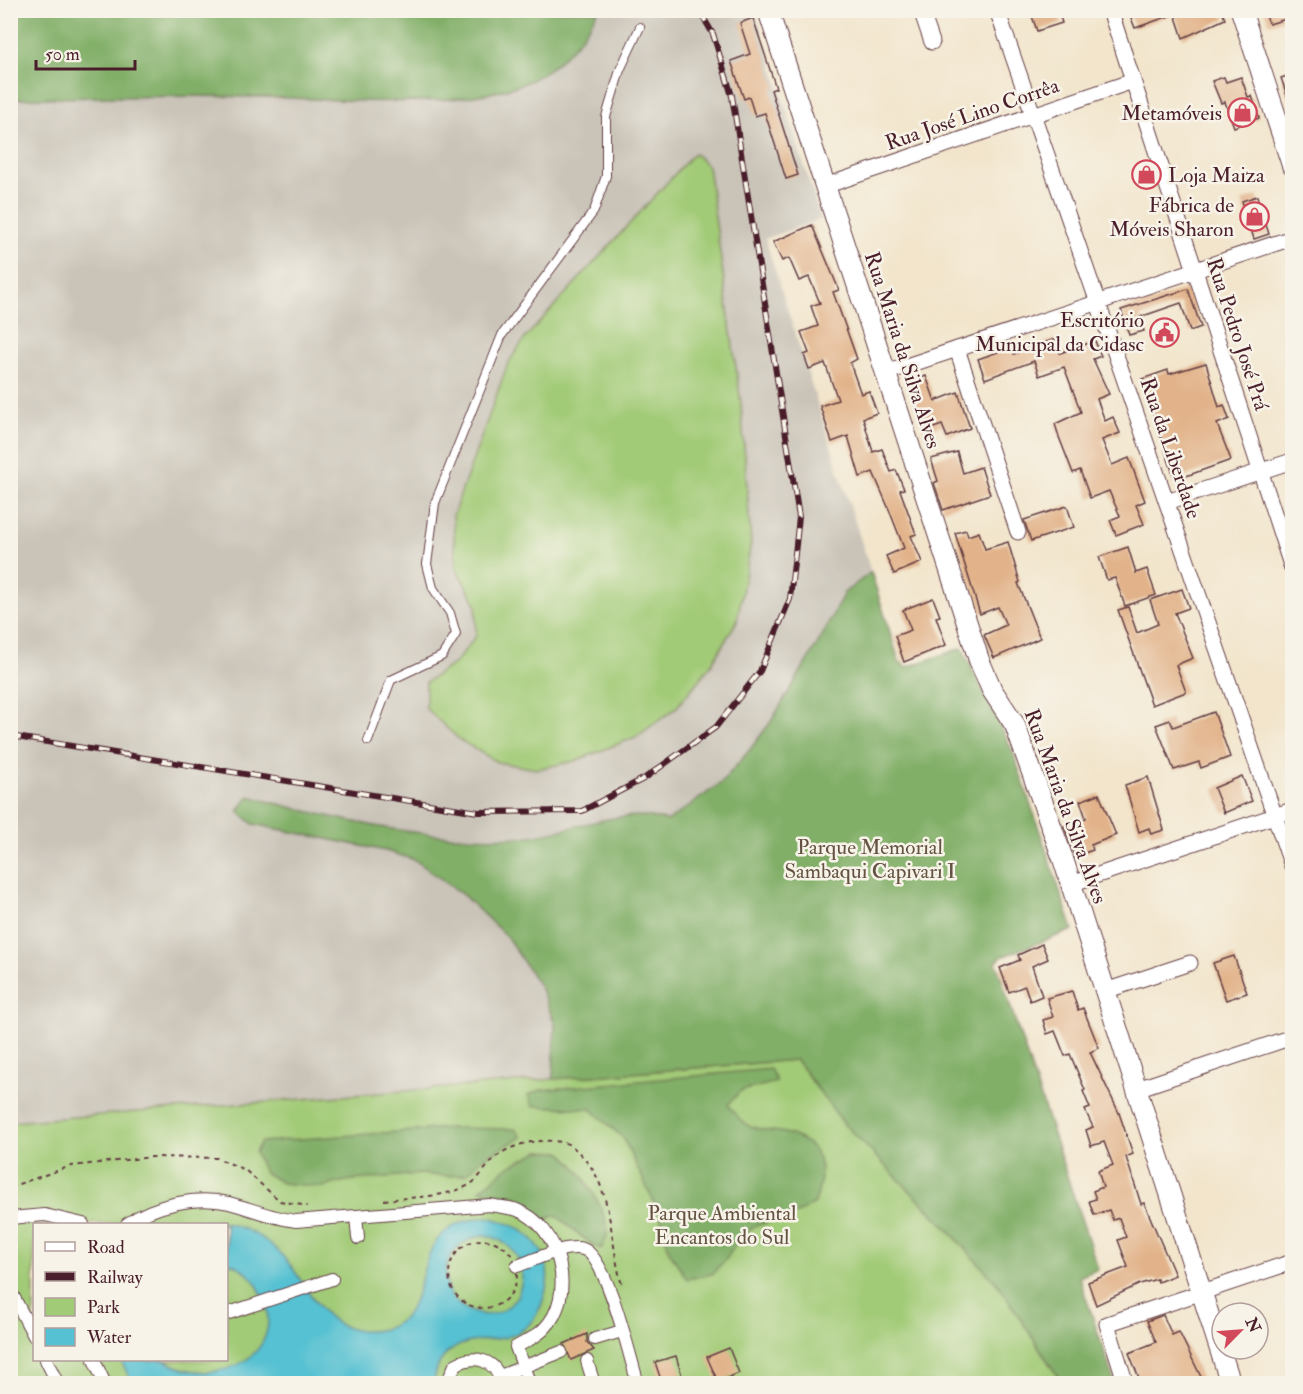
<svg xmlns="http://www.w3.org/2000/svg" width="1303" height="1394" viewBox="0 0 1303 1394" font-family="'IM FELL Double Pica',serif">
<rect width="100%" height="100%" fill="#f7f3e8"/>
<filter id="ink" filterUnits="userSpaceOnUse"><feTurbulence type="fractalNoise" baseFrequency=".0167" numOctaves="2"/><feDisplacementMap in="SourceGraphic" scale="12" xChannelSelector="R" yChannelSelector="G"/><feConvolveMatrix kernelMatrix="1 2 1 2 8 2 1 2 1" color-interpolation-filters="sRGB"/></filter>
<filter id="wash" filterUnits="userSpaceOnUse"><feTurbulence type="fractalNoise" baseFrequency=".008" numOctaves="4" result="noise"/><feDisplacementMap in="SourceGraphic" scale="24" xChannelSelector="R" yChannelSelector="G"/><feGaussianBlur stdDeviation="1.35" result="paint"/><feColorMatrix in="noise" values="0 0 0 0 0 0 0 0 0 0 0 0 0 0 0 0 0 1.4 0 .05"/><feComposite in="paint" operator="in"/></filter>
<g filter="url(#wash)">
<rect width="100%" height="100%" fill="#f2e5cc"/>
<!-- industrial -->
<path fill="#c9c3b8" d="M11,11H755L821,219L765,239L871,572L844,593L821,638L770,723L748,752L721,783L668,821L796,1060L11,1122Z"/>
<!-- green -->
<g fill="#a2cb77" stroke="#767551" stroke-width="1.5" fill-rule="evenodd">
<path d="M694,153L708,166L741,404L751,543L737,621L711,665L676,708L636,737L575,761L537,769L497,762L461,741L426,709V682L455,663L476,636V604L456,568L453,515L508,363L526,337Z"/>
<path d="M796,1060L845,1125L942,1223L1000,1287L1062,1383L11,1384V1122ZM34,1224H226V1360H34Z"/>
</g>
<!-- forest -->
<g fill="#81af68" stroke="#66674a" stroke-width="1.5">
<path d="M10,11L11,10L598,11C581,43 553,74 517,86C439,111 341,99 260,97C177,95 94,97 11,99Z"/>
<path d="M871,572L899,661L907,667L962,648L1013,752L1073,930L1001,957L996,963L1098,1269L1079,1277L1115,1383H1062L1000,1287L942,1223L845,1125L796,1060L553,1079L555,1024L540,987L507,937L464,896L415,860L386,851L253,824L238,811L249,796C336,820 429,842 520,837C568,834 621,805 668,821L721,783L748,752L770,723L821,638L844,593Z"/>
<path d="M770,1069L777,1082L740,1091L728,1105C733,1111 738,1118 744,1123C756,1131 772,1130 785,1133C825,1144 826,1170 815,1203L797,1214L755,1226L739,1239L727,1258L712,1274L687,1279L669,1251L660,1215L623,1138L591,1109L533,1106L528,1095L541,1090Z"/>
<path d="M451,1128L515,1129L522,1137L483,1158L467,1174L447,1176L420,1174L345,1181L323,1187L282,1183L264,1172L255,1152L261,1142Z"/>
<path d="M539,1151L560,1152C578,1163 610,1215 607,1236C606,1240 603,1245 601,1249C584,1242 570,1225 555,1215L545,1220L517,1197L480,1190L508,1167Z"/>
</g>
<!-- water -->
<path fill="#56c1d2" stroke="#50707e" stroke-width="1.5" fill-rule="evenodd" d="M487,1217C528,1226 558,1252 544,1297C541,1309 533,1323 522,1330C501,1345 474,1335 453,1349C440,1357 435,1370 434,1383H136L129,1377L121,1360H164C218,1394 296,1351 258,1287C251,1275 240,1266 227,1262L226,1224H186C196,1224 208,1220 218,1222C241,1225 266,1237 282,1255C310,1285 321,1334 371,1331C433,1327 410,1260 445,1232C458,1222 471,1219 487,1217ZM485,1235C548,1250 522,1330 472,1312C463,1308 455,1303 451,1295C436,1265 455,1240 485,1235Z"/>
<g id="blocks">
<!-- building -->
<g fill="#e2b38a">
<path d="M1030,10H1058L1062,23L1037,31Z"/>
<path d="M1128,10H1221L1225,19L1183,38L1175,14L1135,28Z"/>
<path d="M1264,10H1293V17L1269,24Z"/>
<path d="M753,18L776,88L771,90L798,175L786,179L765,113L755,116L749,97L744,99L731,61L750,54L740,23Z"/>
<path d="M1293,74V107H1291L1281,78Z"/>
<path d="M1224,77L1226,82L1241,77L1248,97L1252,96L1259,118L1234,127L1225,102L1221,103L1212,81Z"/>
<path d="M1257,196L1269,234L1254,239L1242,201Z"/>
<path d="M812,225L839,290L833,292L857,359L850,363L861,394L869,391L877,413L863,418L873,452L882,449L891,472L896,470L904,489L900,490L916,534L911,536L922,562L894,574L886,556L904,548L888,507L873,472L860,477L848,436L832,442L820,406L838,400L825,363L809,369L804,355L809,353L801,332L818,326L811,306L820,303L809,277L799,281L789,258L782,261L773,242Z"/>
<path d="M1188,289L1201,327L1190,331L1181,303L1140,317L1144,331L1129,335L1121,310Z"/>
<path d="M1055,339L1060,353L1095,341L1101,356L1093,359L1109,394L1097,399L1105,421L1113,417L1120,433L1102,440L1112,465L1129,458L1145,501L1136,505L1144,524L1116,535L1110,520L1120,516L1109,491L1090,498L1080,470L1073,473L1059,437L1055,424L1081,412L1064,367L1039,376L1034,361L985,379L978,359L1012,347L1014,354Z"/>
<path d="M1206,363L1219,407L1224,405L1229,419L1217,424L1231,460L1175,480L1142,379L1168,370L1169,374Z"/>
<path d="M926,376L935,401L958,392L970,428L947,437L942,425L925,431L909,382Z"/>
<path d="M957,452L963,473L981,467L990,494L943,510L934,483L938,481L931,459Z"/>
<path d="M1067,506L1074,527L1031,541L1024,520Z"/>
<path d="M966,530L968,536L979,532L985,549L1008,542L1020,582L1018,583L1040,638L994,658L984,635L1006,625L998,607L980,614L955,533Z"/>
<path d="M1128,547L1136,573L1147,569L1156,595L1125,606L1115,578L1107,580L1099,557Z"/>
<path d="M1182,589L1189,608L1175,613L1193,658L1176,665L1186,692L1152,705L1118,610L1128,607L1137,633L1158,624L1150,600Z"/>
<path d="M933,598L940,616L936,617L946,645L904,662L895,636L911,630L903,610Z"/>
<path d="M1214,712L1230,757L1201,768L1199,762L1174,770L1156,725L1170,720L1173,727Z"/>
<path d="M1242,776L1252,801L1224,813L1214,788Z"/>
<path d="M1148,777L1164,830L1151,834L1149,828L1139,832L1125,785Z"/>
<path d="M1099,794L1116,835L1091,845L1093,850L1075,856L1064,826L1086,818L1080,801Z"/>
<path d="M1042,944L1048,959L1032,966L1042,996L1030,1001L1025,986L1009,992L1000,968L1020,960L1018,955Z"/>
<path d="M1234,956L1247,993L1226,1000L1213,963Z"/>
<path d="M1072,991L1078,1010L1083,1008L1099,1048L1090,1052L1119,1113L1133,1154L1126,1157L1141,1204L1144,1203L1175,1275L1158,1282L1157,1279L1140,1284L1096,1305L1088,1282L1128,1267L1118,1240L1126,1237L1119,1218L1113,1220L1109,1210L1094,1215L1089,1201L1096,1199L1093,1191L1103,1187L1098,1171L1113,1165L1104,1142L1091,1146L1086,1130L1093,1127L1085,1110L1090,1108L1083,1091L1085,1090L1070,1054L1065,1056L1055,1031L1047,1034L1043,1020L1053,1017L1047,998Z"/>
<path d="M1163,1315L1172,1335L1179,1332L1204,1383H1141L1129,1353L1156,1342L1147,1321Z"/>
<path d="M587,1334V1342L594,1350L571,1360L564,1344Z"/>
<path d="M729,1348L739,1373L718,1382L707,1357Z"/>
<path d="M676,1356L684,1383H662L655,1362Z"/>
</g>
</g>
</g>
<g filter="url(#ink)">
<use href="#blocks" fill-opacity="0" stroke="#633d43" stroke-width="1.5"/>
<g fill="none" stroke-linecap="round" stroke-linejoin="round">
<defs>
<path id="service" d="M368,741L391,680L442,656L456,634L450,613L433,588L427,564L435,503L502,335L594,211L606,176V117L620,70L640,27"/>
<g id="pedestrian">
<path d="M356,1216L358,1238"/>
<path d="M10,1218L45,1215L83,1224"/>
<path d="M127,1224C154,1205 197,1195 229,1203C252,1209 272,1218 296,1221L490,1205C499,1207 509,1207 517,1210C561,1226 577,1296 544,1329C536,1337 525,1342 516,1347L529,1382"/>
<path d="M517,1266C535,1260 565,1244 583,1249C607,1256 630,1358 638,1384"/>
<path d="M10,1290L34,1336"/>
<path d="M226,1314L332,1279"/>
<path d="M595,1339L622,1331"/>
<path d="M46,1360L58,1384"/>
<path d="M94,1360L105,1384"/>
<path d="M587,1361L594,1384"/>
<path d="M500,1376L561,1352"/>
<path d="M447,1384L455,1365C474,1354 497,1359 501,1384"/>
</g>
<g id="minor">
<path d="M921,10L932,42"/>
<path d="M997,10L1292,866"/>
<path d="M1110,10L1292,568"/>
<path d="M825,186L1133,81"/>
<path d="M957,349L1018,532"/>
<path d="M885,373L1292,238"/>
<path d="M1167,502L1292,461"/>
<path d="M1071,884L1292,810"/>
<path d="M1105,991L1190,963"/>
<path d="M1137,1089L1292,1037"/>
<path d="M1126,1384L1107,1324L1292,1262"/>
</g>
<g id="tertiary">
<path d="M768,10L979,660L992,690L1015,725L1063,859L1231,1384"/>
<path d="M1241,10L1292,165"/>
</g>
</defs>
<!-- service casing -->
<use href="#service" stroke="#633d43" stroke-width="10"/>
<!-- pedestrian casing -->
<use href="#pedestrian" stroke="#633d43" stroke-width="14"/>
<!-- minor casing -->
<use href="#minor" stroke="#633d43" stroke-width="17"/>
<!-- tertiary casing -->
<use href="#tertiary" stroke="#633d43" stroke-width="22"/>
<!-- path -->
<g stroke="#633d43" stroke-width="2" stroke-dasharray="4.5 4.5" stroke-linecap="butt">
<path d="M10,1187L71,1166L152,1157L217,1158L245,1170L280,1201L307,1206"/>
<path d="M384,1200C410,1197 441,1198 465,1187C479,1181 484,1168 494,1159C510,1143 547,1136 568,1144C575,1147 589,1163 593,1170C613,1204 611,1248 622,1285"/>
<circle cx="483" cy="1274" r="34"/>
</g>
<!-- service -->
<use href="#service" stroke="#fff" stroke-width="8"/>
<!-- pedestrian -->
<use href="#pedestrian" stroke="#fff" stroke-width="12"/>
<!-- minor -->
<use href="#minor" stroke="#fff" stroke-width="15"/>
<!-- tertiary -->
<use href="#tertiary" stroke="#fff" stroke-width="20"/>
<defs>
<path id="rail" d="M10,736L478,812L582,811L645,778L716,727L760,671L790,599L799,517L732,96L713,34L699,10"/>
</defs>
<!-- rail casing -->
<use href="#rail" stroke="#4a1f2b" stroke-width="6"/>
<!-- rail -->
<use href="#rail" stroke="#f7f3e8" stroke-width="4" stroke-dasharray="11" stroke-linecap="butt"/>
</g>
</g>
<!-- icons -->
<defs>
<symbol id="shop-ring" viewBox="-11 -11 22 22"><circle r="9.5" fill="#f7f3e8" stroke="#d1495b" stroke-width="1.5"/><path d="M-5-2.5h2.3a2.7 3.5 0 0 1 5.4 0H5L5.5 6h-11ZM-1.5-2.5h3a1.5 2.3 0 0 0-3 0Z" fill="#d1495b"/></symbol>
<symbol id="civic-ring" viewBox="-11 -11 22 22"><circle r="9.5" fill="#f7f3e8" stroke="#d1495b" stroke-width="1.5"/><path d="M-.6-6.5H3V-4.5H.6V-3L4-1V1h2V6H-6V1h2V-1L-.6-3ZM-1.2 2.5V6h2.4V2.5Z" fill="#d1495b"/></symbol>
</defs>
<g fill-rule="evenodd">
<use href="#shop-ring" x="1226" y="96" width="33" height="33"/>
<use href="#shop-ring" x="1130" y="158" width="33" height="33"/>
<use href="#shop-ring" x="1238" y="200" width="33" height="33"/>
<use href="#civic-ring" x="1148" y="316" width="33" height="33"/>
</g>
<g text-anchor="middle" stroke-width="5" stroke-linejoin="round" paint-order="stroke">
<!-- poi labels -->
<g font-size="21" fill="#4a1f2b" stroke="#f7f3e8" text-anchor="end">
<text x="1222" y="120">Metamóveis</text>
<text x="1168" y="182" text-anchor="start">Loja Maiza</text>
<text x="1234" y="212">Fábrica de<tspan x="1234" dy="24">Móveis Sharon</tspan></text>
<text x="1144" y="327">Escritório<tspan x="1144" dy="24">Municipal da Cidasc</tspan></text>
</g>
<!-- street labels -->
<g font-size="21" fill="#4a1f2b" stroke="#f7f3e8">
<text transform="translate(972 114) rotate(-19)" y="7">Rua José Lino Corrêa</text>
<text transform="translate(1238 334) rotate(72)" y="7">Rua Pedro José Prá</text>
<text transform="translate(903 350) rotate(72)" y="7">Rua Maria da Silva Alves</text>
<text transform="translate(1171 448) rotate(71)" y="7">Rua da Liberdade</text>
<text transform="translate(1066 806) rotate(70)" y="7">Rua Maria da Silva Alves</text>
</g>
<!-- park labels -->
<g font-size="21" fill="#645342" stroke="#f7f3e8">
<text x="870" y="854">Parque Memorial<tspan x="870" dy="24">Sambaqui Capivari I</tspan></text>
<text x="722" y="1220">Parque Ambiental<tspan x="722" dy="24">Encantos do Sul</tspan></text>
</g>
</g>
<!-- margin -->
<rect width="1303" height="1394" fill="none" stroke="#f7f3e8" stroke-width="36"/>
<!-- legend -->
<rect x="33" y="1223" width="195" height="138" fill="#f7f3e8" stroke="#b29e9c" stroke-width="1.5"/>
<rect x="45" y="1242" width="30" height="9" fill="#ffffff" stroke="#b29e9c" stroke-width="1.5"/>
<text x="87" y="1253" font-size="18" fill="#4a1f2b">Road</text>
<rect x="45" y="1272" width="30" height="9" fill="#4a1f2b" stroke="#b29e9c" stroke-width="1.5"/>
<text x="87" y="1283" font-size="18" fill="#4a1f2b">Railway</text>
<rect x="45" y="1298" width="30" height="18" fill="#a2cb77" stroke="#b29e9c" stroke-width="1.5"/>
<text x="87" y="1313" font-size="18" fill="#4a1f2b">Park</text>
<rect x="45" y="1328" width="30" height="18" fill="#56c1d2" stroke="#b29e9c" stroke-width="1.5"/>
<text x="87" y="1343" font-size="18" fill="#4a1f2b">Water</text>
<!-- north arrow -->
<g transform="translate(1240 1331) rotate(65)"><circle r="28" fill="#f7f3e8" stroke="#b29e9c" stroke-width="1.5"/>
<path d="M0-4.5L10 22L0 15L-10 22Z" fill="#d1495b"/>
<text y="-9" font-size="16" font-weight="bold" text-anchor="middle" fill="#4a1f2b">N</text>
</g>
<!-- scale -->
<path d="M36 60v9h99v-9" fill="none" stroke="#4a1f2b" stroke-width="3"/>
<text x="45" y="60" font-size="18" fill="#4a1f2b" stroke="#f7f3e8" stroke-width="4.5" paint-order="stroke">50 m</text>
</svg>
